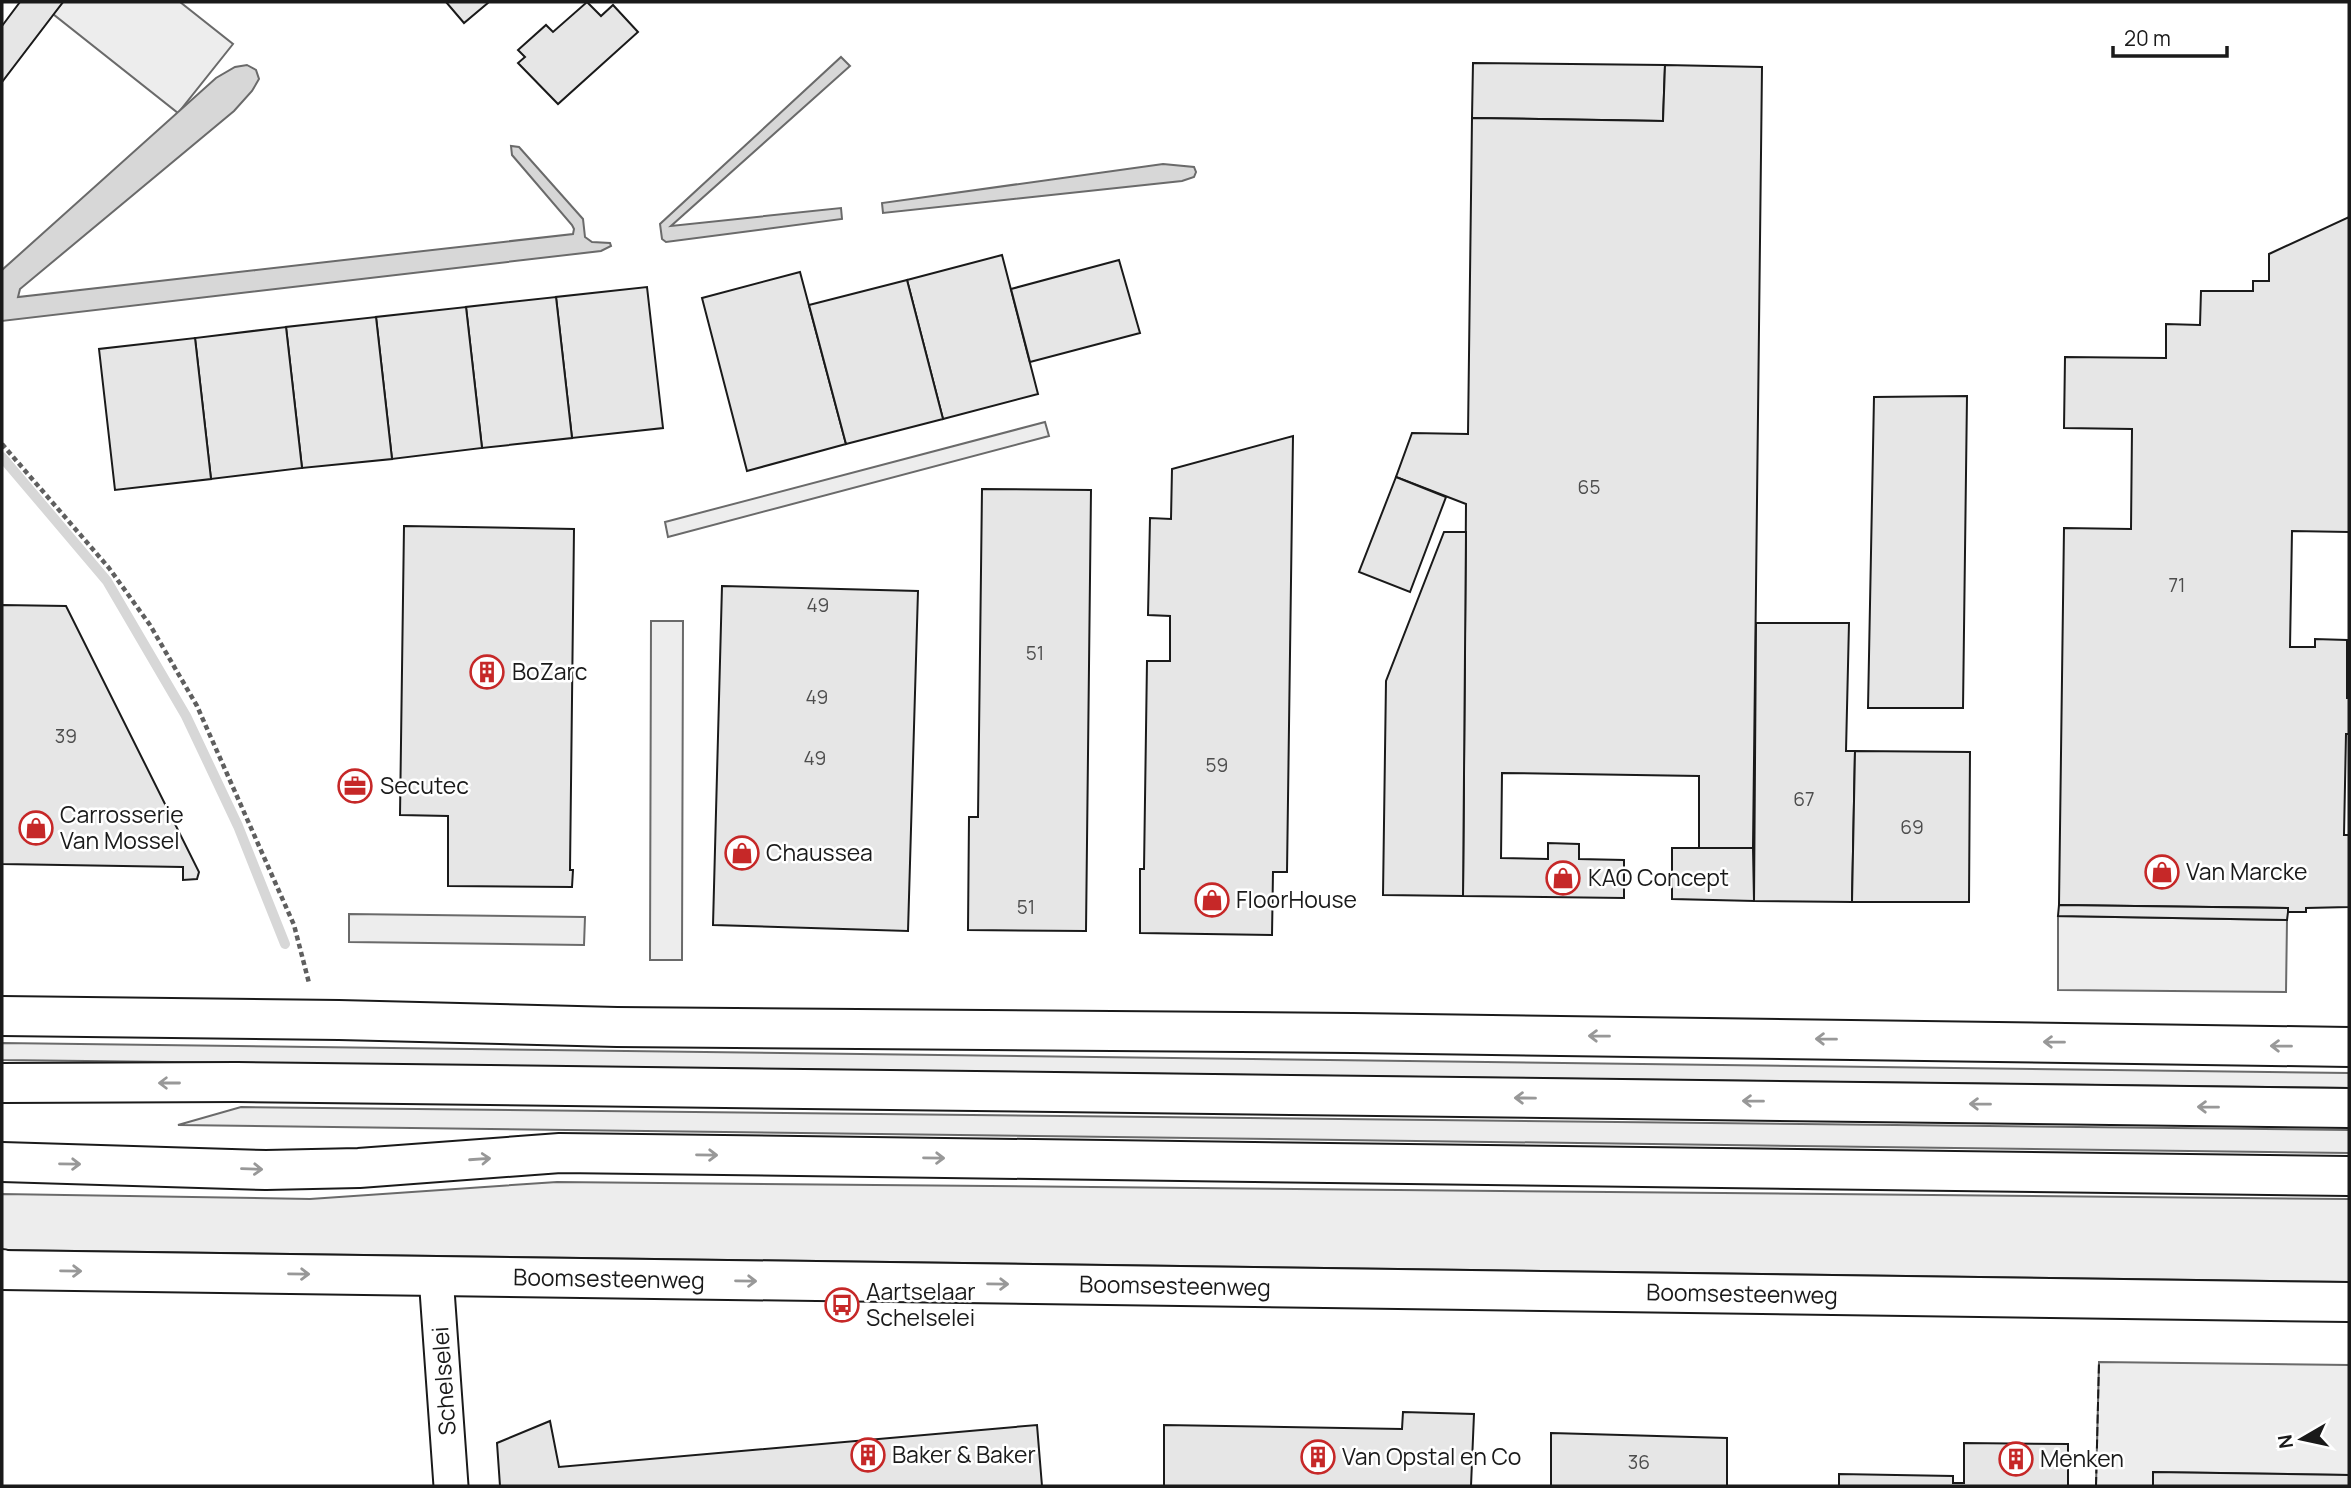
<svg xmlns="http://www.w3.org/2000/svg" width="2351" height="1488" viewBox="0 0 2351 1488" font-family="Manrope,sans-serif">
<rect width="100%" height="100%" fill="#fff"/>
<!-- built -->
<g fill="#ededed" stroke="#6a6a6a" stroke-width="2">
<path d="M63,2H180L233,44L178,113L53,14Z"/>
<path d="M1045,422L1049,436L668,537L665,522Z"/>
<path d="M651,621H683L682,960H650Z"/>
<path d="M349,914L585,917L584,945L349,942Z"/>
<path d="M2058,916L2287,920L2286,992L2058,990Z"/>
<path d="M2,1043L2349,1073V1088L2,1060Z"/>
<path d="M241,1107L2349,1130V1153L178,1125Z"/>
<path d="M557,1182L2349,1199V1282L2,1250V1194L310,1199Z"/>
<path d="M2099,1362L2349,1365V1475L2154,1472L2153,1486H2096Z"/>
</g>
<!-- water -->
<g fill="#d7d7d7" stroke="#6a6a6a" stroke-width="2">
<path d="M841,57L850,66L671,226L841,208L842,219L666,242L662,239L660,224Z"/>
<path d="M247,65L256,70L259,79L252,91L234,111L20,289L18,297L573,234L574,229L572,225L512,155L511,146L519,147L583,219L585,237L592,242L610,243L611,246L601,251L2,321V270L216,78L235,67Z"/>
<path d="M1163,164L1194,167L1196,172L1194,177L1182,181L883,213L882,203Z"/>
</g>
<g fill="none" stroke-linecap="round" stroke-linejoin="round">
<!-- stream -->
<path stroke="#d7d7d7" stroke-width="10" d="M2,457L107,581L186,716L238,826L285,944"/>
</g>
<!-- building -->
<g fill="#e6e6e6" stroke="#1a1a1a" stroke-width="2">
<path d="M20,2H63L2,82V26Z"/>
<path d="M446,2H489L464,23Z"/>
<path d="M587,2L601,16L613,5L638,32L558,104L518,63L525,57L518,50L546,25L553,32Z"/>
<path d="M1473,63L1665,65L1663,121L1472,118Z"/>
<path d="M1665,65L1762,67L1753,848H1699V776L1502,773L1501,858L1548,859V843L1579,844V859L1624,860V898L1463,896L1466,504L1396,477L1412,433L1468,434L1472,118L1663,121Z"/>
<path d="M2349,217V532L2292,531L2290,647H2315V639L2347,640V698H2349V734H2346L2344,835H2349V907L2306,908V912H2288V908L2059,905L2064,528L2131,529L2132,429L2064,428L2065,357L2166,358V324L2200,325L2201,291H2253V281H2269V254Z"/>
<path d="M1002,255L1038,394L943,419L907,280Z"/>
<path d="M1119,260L1140,333L1030,362L1011,289Z"/>
<path d="M800,272L846,444L747,471L702,298Z"/>
<path d="M907,280L943,419L846,444L809,305Z"/>
<path d="M647,287L663,428L572,438L556,297Z"/>
<path d="M556,297L572,438L482,448L466,307Z"/>
<path d="M466,307L482,448L392,459L376,317Z"/>
<path d="M376,317L392,459L302,468L286,327Z"/>
<path d="M286,327L302,468L211,479L195,338Z"/>
<path d="M195,338L211,479L115,490L99,349Z"/>
<path d="M1967,396L1963,708H1868L1874,397Z"/>
<path d="M1293,436L1287,872H1273L1272,935L1140,933V869H1144L1147,661H1170V616L1148,615L1150,518L1171,519L1172,469Z"/>
<path d="M1396,477L1446,497L1410,592L1359,572Z"/>
<path d="M982,489L1091,490L1086,931L968,930L969,817H978Z"/>
<path d="M404,526L574,529L570,870H573L572,887L448,886V816L400,815Z"/>
<path d="M1444,532H1466L1463,896L1383,895L1386,681Z"/>
<path d="M722,586L918,591L908,931L713,925Z"/>
<path d="M2,605L66,606L199,872L197,879L183,880V867L2,864Z"/>
<path d="M1756,623H1849L1846,751H1855L1852,902L1754,901Z"/>
<path d="M1855,751L1970,752L1969,902H1852Z"/>
<path d="M1672,848H1753L1754,901L1672,899Z"/>
<path d="M2059,905L2288,908V912L2287,920L2058,916Z"/>
<path d="M1403,1412L1474,1414L1471,1486H1164V1425L1402,1429Z"/>
<path d="M550,1421L559,1467L1037,1425L1042,1486H500L497,1443Z"/>
<path d="M1551,1433L1727,1438V1486H1551Z"/>
<path d="M1964,1443L2068,1444V1486H1839V1474L1953,1476V1483H1964Z"/>
<path d="M2153,1472L2349,1475V1486H2153Z"/>
</g>
<g fill="none" stroke-linecap="round" stroke-linejoin="round">
<defs>
<path id="street" d="M436,1276L451,1486"/>
<g id="secondary">
<path d="M2,1016L339,1020L617,1027L1353,1033L2349,1047"/>
<path d="M2,1270L2349,1302"/>
</g>
<g id="highway">
<path d="M2,1083L237,1082L2349,1108"/>
<path d="M2,1162L266,1170L359,1168L560,1153L2349,1176"/>
<path d="M2,1269L3,1270"/>
</g>
</defs>
<!-- street casing -->
<use href="#street" stroke="#1a1a1a" stroke-width="37"/>
<!-- secondary casing -->
<use href="#secondary" stroke="#1a1a1a" stroke-width="42"/>
<!-- highway casing -->
<use href="#highway" stroke="#1a1a1a" stroke-width="42"/>
<!-- path -->
<path stroke="#5f5f5f" stroke-width="4.5" stroke-dasharray="5 3.5" stroke-linecap="butt" d="M2,444L109,568L150,625L197,706L294,925L309,983"/>
<!-- street -->
<use href="#street" stroke="#fff" stroke-width="33"/>
<!-- secondary -->
<use href="#secondary" stroke="#fff" stroke-width="38"/>
<!-- highway -->
<use href="#highway" stroke="#fff" stroke-width="38"/>
<!-- fence -->
<path stroke="#1a1a1a" stroke-width="2" stroke-dasharray="9 3.5" stroke-linecap="butt" d="M2096,1486L2099,1362"/>
</g>
<!-- one-way arrows -->
<defs><path id="oneway-shaft" d="M-6 0H5M1.5-3L5.5 0L1.5 3" fill="none" stroke-width="1.6" stroke-linecap="round" stroke-linejoin="round" transform="scale(1.75)"/></defs>
<g stroke="#989898">
<use href="#oneway-shaft" transform="translate(1599 1036) rotate(-179)"/>
<use href="#oneway-shaft" transform="translate(1826 1039) rotate(-179)"/>
<use href="#oneway-shaft" transform="translate(2054 1042) rotate(-179)"/>
<use href="#oneway-shaft" transform="translate(2281 1046) rotate(-179)"/>
<use href="#oneway-shaft" transform="translate(169 1083) rotate(180)"/>
<use href="#oneway-shaft" transform="translate(1525 1098) rotate(-179)"/>
<use href="#oneway-shaft" transform="translate(1753 1101) rotate(-179)"/>
<use href="#oneway-shaft" transform="translate(1980 1104) rotate(-179)"/>
<use href="#oneway-shaft" transform="translate(2208 1107) rotate(-179)"/>
<use href="#oneway-shaft" transform="translate(707 1155) rotate(1)"/>
<use href="#oneway-shaft" transform="translate(934 1158) rotate(1)"/>
<use href="#oneway-shaft" transform="translate(480 1159) rotate(-4)"/>
<use href="#oneway-shaft" transform="translate(70 1164) rotate(1)"/>
<use href="#oneway-shaft" transform="translate(252 1169) rotate(2)"/>
<use href="#oneway-shaft" transform="translate(71 1271) rotate(1)"/>
<use href="#oneway-shaft" transform="translate(299 1274) rotate(1)"/>
<use href="#oneway-shaft" transform="translate(746 1281) rotate(1)"/>
<use href="#oneway-shaft" transform="translate(998 1284) rotate(1)"/>
</g>
<!-- icons -->
<defs>
<symbol id="building-ring" viewBox="-11 -11 22 22"><circle r="9.5" fill="#fff" stroke="#c62828" stroke-width="1.5"/><path d="M-4-6H4V6H1V3H-1V6H-4ZM-2.5-4.3h1.7v1.8h-1.7ZM.8-4.3h1.7v1.8H.8ZM-2.5-1h1.7V.8h-1.7ZM.8-1h1.7V.8H.8Z" fill="#c62828"/></symbol>
<symbol id="office-ring" viewBox="-11 -11 22 22"><circle r="9.5" fill="#fff" stroke="#c62828" stroke-width="1.5"/><path d="M-6-3h4V-5.5h4V-3h4V5H-6ZM-1-4.5V-3h2v-1.5ZM-6 0V1H6V0Z" fill="#c62828"/></symbol>
<symbol id="shop-ring" viewBox="-11 -11 22 22"><circle r="9.5" fill="#fff" stroke="#c62828" stroke-width="1.5"/><path d="M-5-2.5h2.3a2.7 3.5 0 0 1 5.4 0H5L5.5 6h-11ZM-1.5-2.5h3a1.5 2.3 0 0 0-3 0Z" fill="#c62828"/></symbol>
<symbol id="bus-ring" viewBox="-11 -11 22 22"><circle r="9.5" fill="#fff" stroke="#c62828" stroke-width="1.5"/><path d="M-5-6H5V4H4V6H2V4H-2V6H-4V4H-5ZM-3.5-4V0h7V-4ZM-3.5 1.2v1.5H-2V1.2ZM2 1.2v1.5H3.5V1.2Z" fill="#c62828"/></symbol>
</defs>
<g fill-rule="evenodd">
<use href="#building-ring" x="468" y="653" width="38" height="38"/>
<use href="#office-ring" x="336" y="767" width="38" height="38"/>
<use href="#shop-ring" x="17" y="809" width="38" height="38"/>
<use href="#shop-ring" x="723" y="834" width="38" height="38"/>
<use href="#shop-ring" x="2143" y="853" width="38" height="38"/>
<use href="#shop-ring" x="1544" y="859" width="38" height="38"/>
<use href="#shop-ring" x="1193" y="881" width="38" height="38"/>
<use href="#bus-ring" x="823" y="1286" width="38" height="38"/>
<use href="#building-ring" x="849" y="1436" width="38" height="38"/>
<use href="#building-ring" x="1299" y="1438" width="38" height="38"/>
<use href="#building-ring" x="1997" y="1440" width="38" height="38"/>
</g>
<g text-anchor="middle" stroke-width="5" stroke-linejoin="round" paint-order="stroke">
<!-- number labels -->
<g font-size="19" fill="#4d4d4d">
<text x="1589" y="494">65</text>
<text x="2177" y="592">71</text>
<text x="818" y="612">49</text>
<text x="1035" y="660">51</text>
<text x="817" y="704">49</text>
<text x="66" y="743">39</text>
<text x="815" y="765">49</text>
<text x="1217" y="772">59</text>
<text x="1804" y="806">67</text>
<text x="1912" y="834">69</text>
<text x="1026" y="914">51</text>
<text x="1639" y="1469">36</text>
</g>
<!-- poi labels -->
<g font-size="23" fill="#1a1a1a" stroke="#fff" text-anchor="start">
<text x="512" y="680">BoZarc</text>
<text x="380" y="794">Secutec</text>
<text x="60" y="823">Carrosserie<tspan x="60" dy="26">Van Mossel</tspan></text>
<text x="766" y="861">Chaussea</text>
<text x="2186" y="880">Van Marcke</text>
<text x="1588" y="886">KAO Concept</text>
<text x="1236" y="908">FloorHouse</text>
<text x="866" y="1300">Aartselaar<tspan x="866" dy="26">Schelselei</tspan></text>
<text x="892" y="1463">Baker &amp; Baker</text>
<text x="1342" y="1465">Van Opstal en Co</text>
<text x="2040" y="1467">Menken</text>
</g>
<!-- street labels -->
<g font-size="23" fill="#1a1a1a" stroke="#fff">
<text transform="translate(609 1279) rotate(1)" y="8">Boomsesteenweg</text>
<text transform="translate(1175 1286) rotate(1)" y="8">Boomsesteenweg</text>
<text transform="translate(1742 1294) rotate(1)" y="8">Boomsesteenweg</text>
<text transform="translate(444 1381) rotate(-94)" y="8">Schelselei</text>
</g>
</g>
<!-- border -->
<rect width="2351" height="1488" fill="none" stroke="#1a1a1a" stroke-width="7"/>
<!-- north arrow -->
<g transform="translate(2302 1439) rotate(261)" stroke="#ffffff" stroke-width="5" paint-order="stroke">
<path d="M0-5L12 26L0 18L-12 26Z" fill="#1a1a1a"/>
<text y="-10" font-size="19" font-weight="bold" text-anchor="middle" fill="#1a1a1a">N</text>
</g>
<!-- scale -->
<path d="M2113 46v10h114v-10" fill="none" stroke="#1a1a1a" stroke-width="3.5"/>
<text x="2124" y="46" font-size="21" fill="#1a1a1a" stroke="#ffffff" stroke-width="5" paint-order="stroke">20 m</text>
</svg>
